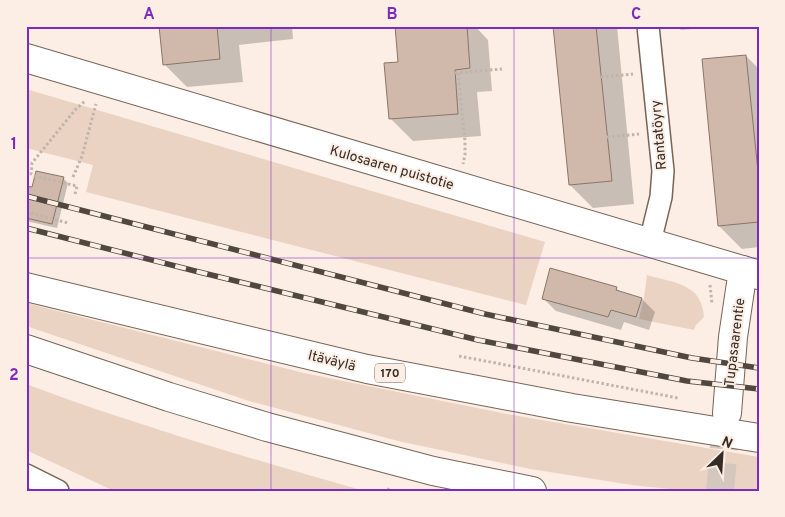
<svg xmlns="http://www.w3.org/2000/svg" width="785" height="517" font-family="Overpass,sans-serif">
	<rect width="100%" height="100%" fill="#fceee4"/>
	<g fill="#ebd3c4">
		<polygon points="26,89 545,242 526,305 86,192 93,165 26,148"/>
		<path d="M647,275C674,283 702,283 704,317L696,325L694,330L639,319L644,298Z"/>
		<polygon points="26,303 304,373 507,414 759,457 759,491 687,491 632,485 530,469 398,441 249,401 26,326"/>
		<path d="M26,384C57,395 88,407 120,417C201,444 283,468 365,491H114L26,450Z"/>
	</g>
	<g fill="#0003">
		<polygon points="161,26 292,26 293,39 239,45 243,82 187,87 164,64"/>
		<polygon points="396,26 475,26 488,40 492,91 477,92 481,136 413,141 390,118 399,63"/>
		<polygon points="554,26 617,26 634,204 593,208 570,185"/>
		<polygon points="677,26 716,26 716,27 681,30"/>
		<polygon points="746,56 759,69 759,247 742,249 719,226 703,60"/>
		<polygon points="63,178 68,183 57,228 26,221 26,187 33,189"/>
		<polygon points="616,288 622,294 642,299 655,312 649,330 624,322 621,330 556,311 543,298"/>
	</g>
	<g fill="#d0b9aa" stroke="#8a7567">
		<polygon points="159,26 217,26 220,59 163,65"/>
		<polygon points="395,26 467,26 470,68 455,70 458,114 389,119 384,63 398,62"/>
		<polygon points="553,26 596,26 612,181 569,185"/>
		<polygon points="746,55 759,181 759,222 718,226 702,59"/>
		<polygon points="36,171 64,177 52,224 26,218 26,186 32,187"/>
		<polygon points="550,268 617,287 616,290 642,298 636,317 611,310 608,317 542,299"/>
	</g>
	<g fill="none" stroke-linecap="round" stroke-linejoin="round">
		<polyline stroke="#d4c7be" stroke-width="28" stroke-dasharray="28 14" stroke-linecap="butt" points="720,491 727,413"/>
		<g stroke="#796457" stroke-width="24">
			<g id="street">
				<polyline points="648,26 663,171 661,197 650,242"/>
				<polyline points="26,475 58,491"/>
			</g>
		</g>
		<g stroke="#796457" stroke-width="30">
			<g id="secondary">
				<polyline points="26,58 759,275"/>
				<polyline points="727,413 733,337 743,270"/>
			</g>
		</g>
		<g stroke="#796457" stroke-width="30">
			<g id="highway">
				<polyline points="26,287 367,369 572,408 759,438"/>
				<polyline points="26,349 169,397 267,427 433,471 532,491"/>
			</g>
		</g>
		<g stroke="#c0b4ab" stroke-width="3" stroke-dasharray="2.5 2.5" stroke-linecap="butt">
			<polyline points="455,73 502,69"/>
			<polyline points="458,73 465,141 465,155 463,164"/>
			<polyline points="601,77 633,74"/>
			<polyline points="607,137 639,134"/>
			<polyline points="73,177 82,156 96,104"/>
			<polyline points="75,194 77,186 35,176 31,174 32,163 75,110 85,101"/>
			<polyline points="26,212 68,223"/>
			<polyline points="710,285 712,304"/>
			<polyline points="459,356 678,398"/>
			<polyline points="387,489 394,491"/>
		</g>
		<use href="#street" stroke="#fff" stroke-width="21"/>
		<use href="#secondary" stroke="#fff" stroke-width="28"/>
		<use href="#highway" stroke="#fff" stroke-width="28"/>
		<g stroke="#504740" stroke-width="5.5">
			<g id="rail">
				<polyline points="26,196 485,314 692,358 759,368"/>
				<polyline points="26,228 199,272 478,340 687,381 759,389"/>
			</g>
		</g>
		<use href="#rail" stroke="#fceee4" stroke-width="4" stroke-dasharray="11" stroke-linecap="butt"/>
	</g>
	<path fill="none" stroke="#7b2cbf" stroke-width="1" stroke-opacity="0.55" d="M271,26V491M514,26V491M26,258H759"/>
	<g text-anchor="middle" stroke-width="4" stroke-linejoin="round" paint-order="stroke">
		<rect fill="#fceee4" stroke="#71665f" stroke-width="1" x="375" y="363.5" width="30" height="19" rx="4"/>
		<g font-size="12" font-weight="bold" fill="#352c26">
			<text x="390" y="377">170</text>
		</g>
		<g font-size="14" fill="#352c26" stroke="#fceee4">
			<text transform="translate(658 135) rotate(-95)" y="5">Rantatöyry</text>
			<text transform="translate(392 167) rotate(16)" y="5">Kulosaaren puistotie</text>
			<text transform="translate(734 342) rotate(-83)" y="5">Tupasaarentie</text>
			<text transform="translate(332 360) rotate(14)" y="5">Itäväylä</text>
		</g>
	</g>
	<rect width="785" height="517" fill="none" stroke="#fceee4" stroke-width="55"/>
	<g transform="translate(722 454) rotate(25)" stroke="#fceee4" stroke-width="4" paint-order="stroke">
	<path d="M0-4L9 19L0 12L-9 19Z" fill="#352c26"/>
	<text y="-8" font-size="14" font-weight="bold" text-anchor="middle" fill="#352c26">N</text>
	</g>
	<rect x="28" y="28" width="730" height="462" fill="none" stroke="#7b2cbf" stroke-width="2"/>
	<g font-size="16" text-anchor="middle" font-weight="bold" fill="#7b2cbf">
		<text x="149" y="19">A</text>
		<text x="392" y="19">B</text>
		<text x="636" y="19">C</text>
		<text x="14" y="149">1</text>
		<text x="14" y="380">2</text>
	</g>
</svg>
